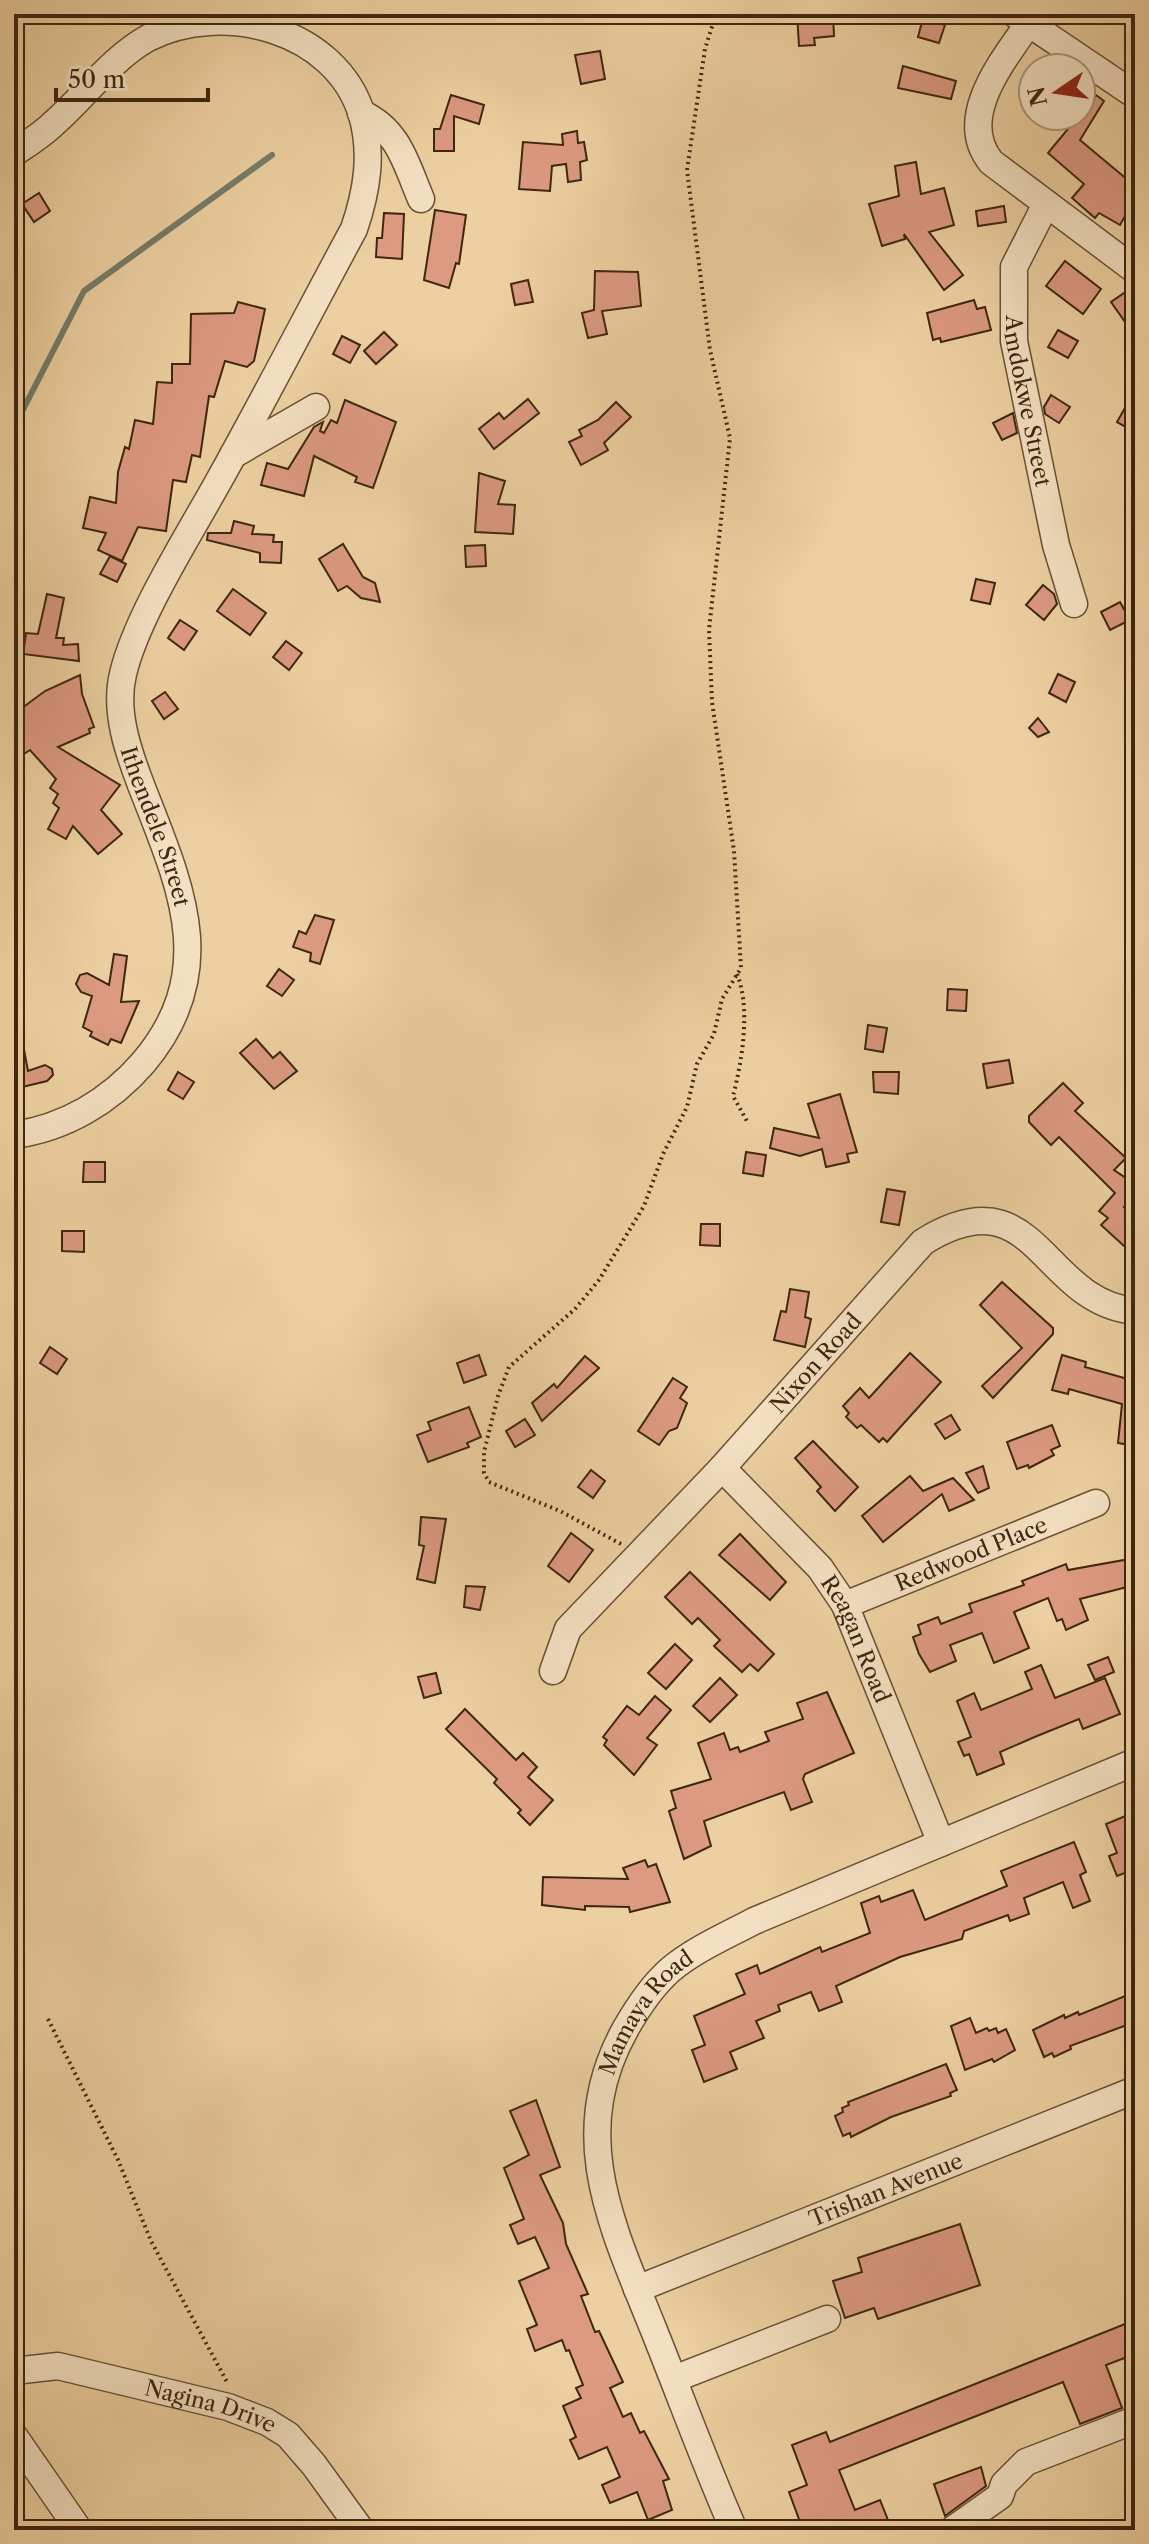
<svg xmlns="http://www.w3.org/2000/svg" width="1149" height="2544" font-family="'Libre Caslon Text',serif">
	<rect width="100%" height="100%" fill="#edd0a1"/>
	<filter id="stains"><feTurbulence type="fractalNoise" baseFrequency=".0025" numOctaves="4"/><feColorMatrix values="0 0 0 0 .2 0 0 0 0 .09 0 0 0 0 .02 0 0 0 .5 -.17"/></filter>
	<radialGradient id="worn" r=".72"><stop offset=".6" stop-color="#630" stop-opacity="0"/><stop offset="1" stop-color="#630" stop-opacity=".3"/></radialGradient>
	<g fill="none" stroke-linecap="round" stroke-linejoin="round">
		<polyline stroke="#757d6b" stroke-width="6" points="14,427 84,291 272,155"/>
	</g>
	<g fill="#dc9a81" stroke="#3e2710" stroke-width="2">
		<polygon points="797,14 833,14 834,36 814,38 815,45 799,46"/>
		<polygon points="923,18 945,25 939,43 918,37"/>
		<polygon points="600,51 605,79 581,84 575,55"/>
		<polygon points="903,66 956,81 951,99 898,88"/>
		<polygon points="451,95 484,105 479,124 454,116 454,151 434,151 434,129 440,129"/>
		<polygon points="1096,95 1104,101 1080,140 1135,186 1135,198 1120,225 1099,213 1095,218 1072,198 1084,184 1048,153"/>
		<polygon points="577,131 578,143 584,142 587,160 580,162 581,180 568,182 566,164 552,166 550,191 519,189 523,142 563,145 562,134"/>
		<polygon points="916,162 921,194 944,188 954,225 929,232 963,275 944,290 904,234 905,239 882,246 869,204 899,196 895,166"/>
		<polygon points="39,193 50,211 34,222 22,204"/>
		<polygon points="1004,206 1006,222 978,226 976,211"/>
		<polygon points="435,210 466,215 459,264 456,263 449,288 424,280"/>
		<polygon points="384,213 404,214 402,259 376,257 377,238 382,238"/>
		<polygon points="1065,261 1101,289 1083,314 1046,286"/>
		<polygon points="595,271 638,272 641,306 602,311 607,334 588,338 582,313 594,310"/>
		<polygon points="528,280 533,302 515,305 511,284"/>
		<polygon points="1127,291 1135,303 1135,336 1111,302"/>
		<polygon points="974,300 977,309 985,307 991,330 941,342 940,338 933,340 927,313"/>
		<polygon points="238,302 265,309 254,361 247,367 225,361 214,397 209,396 200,457 192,455 186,482 173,480 166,531 138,527 122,561 98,550 106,533 83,528 90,497 116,503 118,472 125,447 129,449 135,420 153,424 157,382 172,383 172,364 190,364 191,314 234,313"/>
		<polygon points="1058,330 1078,341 1068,358 1048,347"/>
		<polygon points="384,332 397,345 376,364 364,351"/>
		<polygon points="342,336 360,345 350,363 333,354"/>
		<polygon points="1135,390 1135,432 1117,422"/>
		<polygon points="1051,395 1070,407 1059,423 1045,414 1044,407"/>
		<polygon points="528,399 539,413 494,449 479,429 499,413 504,419"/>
		<polygon points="345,400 396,422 373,488 355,482 357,477 314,456 304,496 261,485 267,463 288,469 314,427 323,422 320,431 324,433 331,420 337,423"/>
		<polygon points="616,402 631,417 604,443 608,450 581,465 569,442 582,436 579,430 598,420"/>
		<polygon points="1013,413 1017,433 1002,440 993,423"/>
		<polygon points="479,473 505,481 498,504 515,505 513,534 475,532"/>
		<polygon points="234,521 254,526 252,534 274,535 273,542 282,542 281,563 260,562 260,553 207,540 208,533 231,533"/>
		<polygon points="343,544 363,577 375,583 380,602 361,598 347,586 338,591 319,559"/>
		<polygon points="485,545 486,566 466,567 465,546"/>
		<polygon points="110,556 126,564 117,582 100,574"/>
		<polygon points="976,579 995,583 990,604 971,600"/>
		<polygon points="1043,585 1054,594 1057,604 1044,620 1026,605"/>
		<polygon points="233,589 266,613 250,635 217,611"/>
		<polygon points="47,594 64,598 56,638 64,638 63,645 78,644 79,661 23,654 26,633 38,634"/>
		<polygon points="1120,602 1130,620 1110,630 1101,612"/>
		<polygon points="180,620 197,631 184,650 168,638"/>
		<polygon points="286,641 302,653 289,670 273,657"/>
		<polygon points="1058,674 1075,682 1066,702 1049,693"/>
		<polygon points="80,675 82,694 94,727 89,729 90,733 58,747 120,785 101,810 122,834 98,854 73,826 66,839 48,829 59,808 53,803 58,794 50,788 56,779 30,750 24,754 14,741 21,733 14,724 14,714 45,691"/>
		<polygon points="165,692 178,709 164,719 152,701"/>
		<polygon points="1038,718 1049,732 1038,737 1029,728"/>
		<polygon points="315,915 334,920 320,964 310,961 311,953 293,947 299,931 306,934"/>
		<polygon points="114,954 127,956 121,1002 139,1001 121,1043 111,1039 108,1045 90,1036 92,1032 83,1027 92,996 81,992 76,984 80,975 87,973 109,985"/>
		<polygon points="279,969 294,980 282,996 267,986"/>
		<polygon points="948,989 967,990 966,1011 947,1010"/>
		<polygon points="868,1025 887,1028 883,1052 865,1049"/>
		<polygon points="22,1039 28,1071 45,1065 52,1069 53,1075 47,1081 14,1089 14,1040"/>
		<polygon points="256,1039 273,1058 280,1052 297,1071 274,1089 240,1053"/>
		<polygon points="1009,1060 1013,1083 987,1088 983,1064"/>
		<polygon points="178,1072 194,1082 183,1099 168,1090"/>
		<polygon points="873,1072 899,1072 898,1094 874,1092"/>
		<polygon points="1063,1083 1083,1103 1075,1111 1126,1158 1114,1170 1135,1184 1135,1196 1124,1207 1135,1217 1135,1256 1101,1225 1108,1218 1099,1211 1115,1193 1059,1137 1051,1145 1029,1122 1029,1116"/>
		<polygon points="840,1094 857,1152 847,1154 849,1162 826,1167 822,1149 800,1156 770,1148 774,1128 819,1138 808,1104"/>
		<polygon points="746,1152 766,1155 763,1176 743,1173"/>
		<polygon points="84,1162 105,1162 105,1182 83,1182"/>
		<polygon points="887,1189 905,1192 899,1225 881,1222"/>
		<polygon points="701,1224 720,1224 720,1246 700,1245"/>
		<polygon points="62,1231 84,1231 84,1252 62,1251"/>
		<polygon points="1002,1282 1053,1328 1053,1334 993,1398 982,1386 1022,1348 980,1305"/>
		<polygon points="790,1289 809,1292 805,1317 811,1319 805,1347 774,1340 781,1311 786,1312"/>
		<polygon points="50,1347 67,1359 57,1374 40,1363"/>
		<polygon points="910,1353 941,1382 887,1442 883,1438 879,1442 861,1425 857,1428 846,1417 849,1413 843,1406 860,1388 869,1398"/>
		<polygon points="479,1355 486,1375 464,1383 457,1363"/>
		<polygon points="1062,1355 1086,1362 1085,1367 1135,1381 1135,1446 1118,1443 1122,1404 1069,1389 1068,1394 1052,1390"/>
		<polygon points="585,1356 599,1368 542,1421 532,1403 554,1384 557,1388"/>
		<polygon points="673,1378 687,1387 680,1398 687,1403 677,1428 669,1431 659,1445 638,1431"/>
		<polygon points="469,1407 481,1437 467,1443 469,1447 428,1462 417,1435 431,1430 428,1422"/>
		<polygon points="951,1415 960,1430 945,1439 935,1424"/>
		<polygon points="525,1419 535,1435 515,1447 506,1431"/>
		<polygon points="1052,1425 1060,1446 1051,1450 1054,1455 1029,1468 1028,1465 1017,1469 1007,1442"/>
		<polygon points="813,1441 858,1487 835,1511 817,1491 821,1487 795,1458"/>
		<polygon points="983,1466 989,1488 978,1493 966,1473"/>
		<polygon points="591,1470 605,1481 593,1498 578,1487"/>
		<polygon points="910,1476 923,1491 953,1478 974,1500 949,1511 942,1494 883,1542 862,1516"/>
		<polygon points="421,1517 446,1519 435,1583 417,1579 424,1546 419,1545"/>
		<polygon points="571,1533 593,1550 569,1582 548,1566"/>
		<polygon points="740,1534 786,1582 770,1600 719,1555"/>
		<polygon points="1135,1558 1135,1585 1080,1599 1088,1620 1066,1630 1062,1619 1057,1621 1048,1598 1014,1612 1029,1648 994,1663 982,1633 950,1645 956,1661 930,1672 919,1654 913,1637 921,1634 918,1625 938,1617 941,1624 972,1612 969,1604 1024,1585 1022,1581 1066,1564 1068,1570"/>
		<polygon points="690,1572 774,1654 758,1671 750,1664 742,1672 714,1646 720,1640 698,1618 692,1624 665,1597"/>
		<polygon points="466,1586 485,1587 480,1610 464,1607"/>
		<polygon points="675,1644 692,1660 666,1689 648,1673"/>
		<polygon points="1108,1657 1114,1672 1095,1680 1088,1665"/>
		<polygon points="1041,1665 1055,1698 1105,1678 1120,1714 1083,1729 1079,1719 1037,1736 1000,1752 1004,1764 977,1775 969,1754 964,1756 958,1742 971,1737 957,1701 974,1693 981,1710 1032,1689 1025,1672"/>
		<polygon points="436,1673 441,1693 424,1698 418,1677"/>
		<polygon points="720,1678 737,1695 710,1722 693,1706"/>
		<polygon points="827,1692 854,1753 805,1774 803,1779 812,1802 791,1810 784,1792 704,1821 711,1846 684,1859 669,1811 676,1808 671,1791 711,1779 698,1743 724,1733 730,1750 738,1747 740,1752 769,1741 765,1732 803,1719 797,1703"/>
		<polygon points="655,1696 671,1710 647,1738 657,1745 634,1775 604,1745 607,1740 603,1737 627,1706 639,1715"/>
		<polygon points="465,1709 516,1760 523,1753 537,1767 528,1777 553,1800 530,1825 518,1813 521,1810 494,1783 497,1779 446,1729"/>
		<polygon points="1135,1812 1135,1869 1117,1876 1109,1856 1117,1853 1106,1824"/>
		<polygon points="1074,1842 1086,1872 1080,1875 1090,1901 1073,1908 1063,1882 1024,1898 1029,1914 1010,1921 1008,1915 964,1931 962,1939 900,1957 836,1986 842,2002 819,2011 811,1992 778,2005 780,2011 756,2021 764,2038 730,2052 737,2069 704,2082 692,2050 705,2045 694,2016 745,1994 736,1974 757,1965 760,1974 820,1947 822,1952 870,1933 861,1903 879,1896 881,1902 913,1890 925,1920 1007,1886 1001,1871"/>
		<polygon points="645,1860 648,1867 656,1864 670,1902 630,1912 629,1907 585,1906 585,1910 542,1905 543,1877 628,1879 623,1868"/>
		<polygon points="1135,1992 1135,2022 1070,2046 1071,2049 1054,2057 1052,2053 1044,2057 1033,2030 1064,2015 1065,2018 1078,2012 1079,2015"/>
		<polygon points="970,2018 976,2033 987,2028 989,2031 996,2028 998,2033 1006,2029 1015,2050 994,2062 992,2059 965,2070 951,2026"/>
		<polygon points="946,2064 957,2090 950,2093 951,2096 891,2117 851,2137 850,2133 843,2136 835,2116 843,2112 842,2108 849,2105 848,2102"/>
		<polygon points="536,2100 560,2167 540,2175 563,2223 566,2244 588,2294 581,2296 595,2332 599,2331 623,2382 610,2388 623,2417 631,2413 640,2433 644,2431 669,2479 663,2481 672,2510 648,2520 637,2492 610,2503 602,2485 620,2477 607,2447 579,2459 570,2440 576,2437 563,2406 581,2398 576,2388 583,2385 569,2350 566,2351 562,2340 535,2351 527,2329 537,2325 519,2281 549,2268 535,2237 518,2244 510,2225 524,2219 504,2168 529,2155 510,2111"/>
		<polygon points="960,2224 980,2285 878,2319 874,2308 845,2318 833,2281 862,2272 858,2258"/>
		<polygon points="1135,2320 1135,2354 1106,2365 1122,2408 1080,2424 1063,2382 839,2470 855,2510 880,2500 892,2530 803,2530 789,2492 807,2485 792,2445 826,2432 830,2442"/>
		<polygon points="981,2467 986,2486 945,2516 934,2484"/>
	</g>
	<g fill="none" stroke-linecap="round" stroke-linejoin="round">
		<g stroke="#6a5134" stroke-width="29">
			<g id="minor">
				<polyline points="1015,14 1135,95"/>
				<path d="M1035,14C1009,54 953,115 991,162L1135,270"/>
				<path d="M361,113C399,130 406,164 421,199"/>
				<path id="s1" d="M14,153C27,144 42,135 53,124C85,96 111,59 148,38C222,0 336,29 362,115C373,154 367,191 354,229C308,314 264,400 217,484C188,536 136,618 123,674C114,711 128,751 141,785C179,883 222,970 143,1063C110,1101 65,1128 14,1135"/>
				<path id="s2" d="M1046,204L1014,267V341L1056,545L1074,604"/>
				<polyline points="233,455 316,407"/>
				<path id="s3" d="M722,1468L820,1568L845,1605L941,1843"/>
				<path id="s4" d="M845,1605L1096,1503"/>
				<path id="s5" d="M553,1671L568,1629L722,1468L923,1242C1037,1171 1040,1302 1135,1311"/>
				<path id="s6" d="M637,2289L1135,2090"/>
				<path id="s7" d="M14,2371L58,2366L228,2407L267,2422L288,2435L314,2465L361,2530"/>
				<polyline points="674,2379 827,2319"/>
				<polyline points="14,2436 79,2530"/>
				<path id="s8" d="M734,2530C705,2464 680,2395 653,2328C612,2226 566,2134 626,2028C638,2007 652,1986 670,1970C695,1949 726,1936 754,1921L1135,1762"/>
				<polyline points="952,2530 1000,2496 1004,2484 1026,2462 1135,2420"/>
			</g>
		</g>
		<g stroke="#3e2710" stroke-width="4" stroke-dasharray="2 4" stroke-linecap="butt">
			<path d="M737,974C751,1009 742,1061 733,1096L748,1123"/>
			<polyline points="621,1544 560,1511 489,1482 484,1473 484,1452 498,1396 509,1367 575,1309 599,1280 644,1206 663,1154 687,1107 697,1064 714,1034 722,999 741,968 734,851 712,702 709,630 730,438 710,350 687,170 705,49 716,14"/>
			<polyline points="48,2019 118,2160 151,2241 227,2382"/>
		</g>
		<use href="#minor" stroke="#f3e0c2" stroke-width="26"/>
	</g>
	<g text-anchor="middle" stroke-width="6" stroke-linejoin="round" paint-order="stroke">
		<g font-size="22" fill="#3e2710" stroke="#f3e0c2">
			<text dy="8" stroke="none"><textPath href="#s2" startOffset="206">Amdokwe Street</textPath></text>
			<text dy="8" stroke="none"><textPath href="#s1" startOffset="1210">Ithendele Street</textPath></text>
			<text dy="8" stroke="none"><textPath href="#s5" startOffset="408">Nixon Road</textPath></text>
			<text dy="8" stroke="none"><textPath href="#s4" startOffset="136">Redwood Place</textPath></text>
			<text dy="8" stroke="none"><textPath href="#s3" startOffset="220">Reagan Road</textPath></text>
			<text dy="8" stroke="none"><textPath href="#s8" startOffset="556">Mamaya Road</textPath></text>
			<text dy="8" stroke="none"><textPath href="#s6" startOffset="268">Trishan Avenue</textPath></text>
			<text dy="8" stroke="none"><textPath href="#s7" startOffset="202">Nagina Drive</textPath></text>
		</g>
	</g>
	<rect width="1149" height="2544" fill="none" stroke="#edd0a1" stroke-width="48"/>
	<rect x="16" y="16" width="1117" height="2512" fill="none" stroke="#3e2710" stroke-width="4"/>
	<rect x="24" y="24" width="1101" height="2496" fill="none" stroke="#3e2710" stroke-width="2"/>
	<g transform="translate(1057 92) rotate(257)"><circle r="38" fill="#f3e0c2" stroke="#ab967b" stroke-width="2"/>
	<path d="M0-6L14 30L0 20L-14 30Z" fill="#8f2418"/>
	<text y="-12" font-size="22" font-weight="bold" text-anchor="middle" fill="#3e2710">N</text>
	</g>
	<path d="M56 88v12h152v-12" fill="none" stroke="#3e2710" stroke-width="4"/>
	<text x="68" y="88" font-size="24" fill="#3e2710" stroke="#f3e0c2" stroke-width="6" paint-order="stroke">50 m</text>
	<rect width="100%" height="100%" filter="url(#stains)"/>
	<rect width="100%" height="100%" fill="url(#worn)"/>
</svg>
